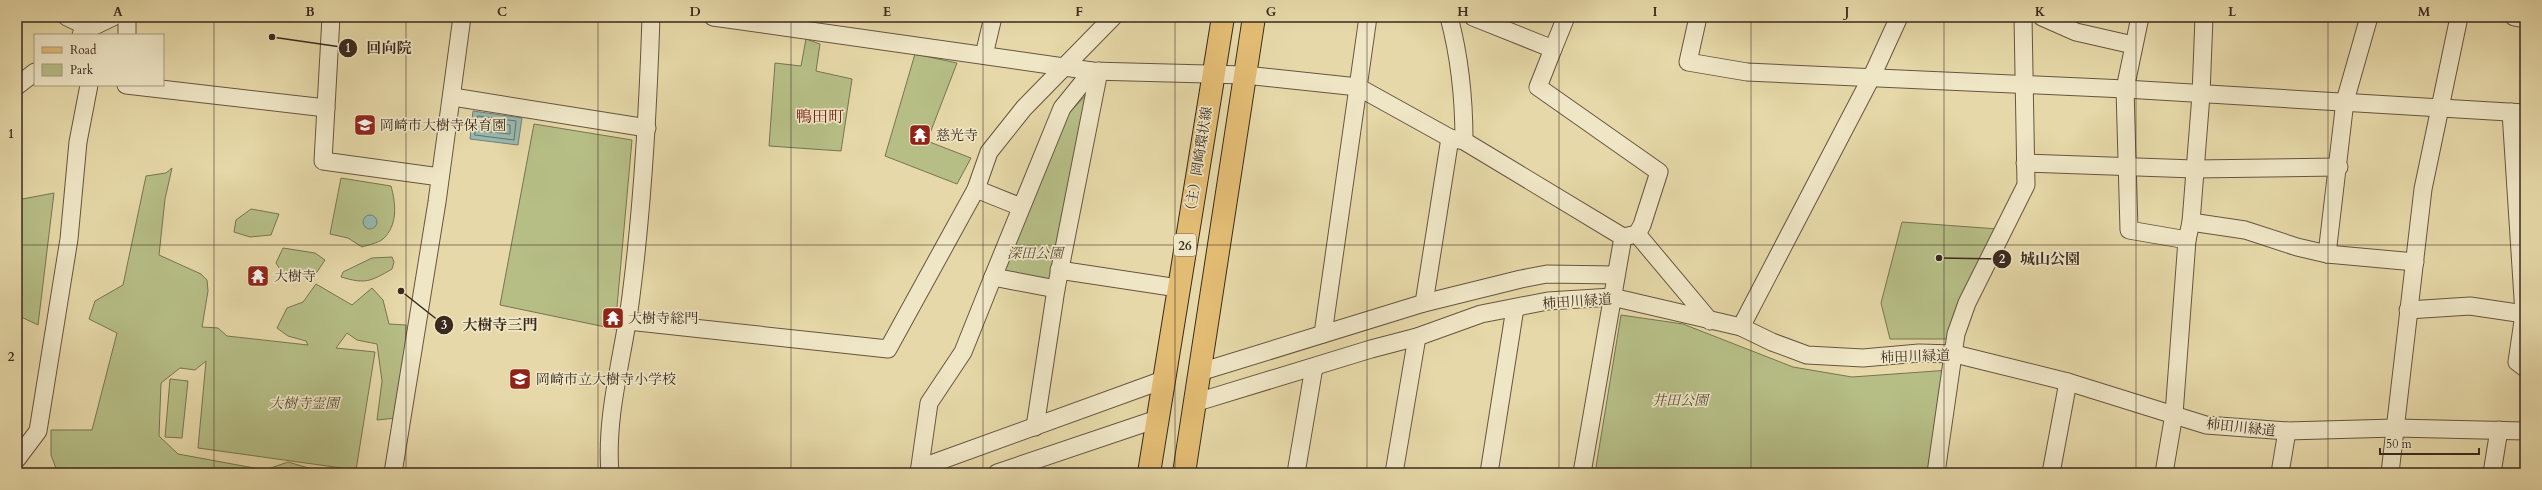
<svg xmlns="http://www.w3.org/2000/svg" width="2542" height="490" font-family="Cardo,'Noto Serif JP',serif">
	<rect width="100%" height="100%" fill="#e6d8a8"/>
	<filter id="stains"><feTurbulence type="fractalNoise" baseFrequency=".005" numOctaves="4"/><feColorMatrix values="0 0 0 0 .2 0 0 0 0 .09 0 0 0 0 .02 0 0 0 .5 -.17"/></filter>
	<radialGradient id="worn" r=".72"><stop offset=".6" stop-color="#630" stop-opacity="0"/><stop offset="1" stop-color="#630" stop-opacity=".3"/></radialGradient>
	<g fill="#b6be86" stroke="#787452">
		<polygon points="806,39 820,44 816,71 852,79 841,151 769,146 775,63 801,66"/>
		<polygon points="915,54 957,63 927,141 971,158 957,184 885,156"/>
		<polygon points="1093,88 1053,281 1003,272 1065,117"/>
		<polygon points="534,124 632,140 615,329 500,305"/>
		<polygon points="172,168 165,199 159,255 201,274 207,280 208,291 202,327 218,328 227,336 308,345 306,341 288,336 277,328 287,308 303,302 316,284 352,305 372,288 383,300 389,324 406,325 405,363 396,418 377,420 382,381 377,344 357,340 347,333 336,348 375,352 356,470 198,448 206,361 195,370 180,368 161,383 159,436 178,454 265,470 288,462 326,473 61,473 57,471 51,455 51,430 92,430 117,333 89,319 95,301 123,285 146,176 166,173"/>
		<path d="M341,178L391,186C396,204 398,225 383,239C378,243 368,245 362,247L348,238L330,234Z"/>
		<polygon points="54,193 38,325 17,315 17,200"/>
		<polygon points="251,209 279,214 271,235 250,237 234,232 236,220"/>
		<polygon points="1902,222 1998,229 1947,339 1890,339 1881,303"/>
		<polygon points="283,248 315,253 325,260 315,275 283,274 276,263"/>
		<path d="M392,257L394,262L392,269C370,282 365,284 341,277L343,272L372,258Z"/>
		<polygon points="1621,315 1683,324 1793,367 1852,377 1950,370 1930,473 1595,473"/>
		<polygon points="170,379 188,381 182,438 165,437"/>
	</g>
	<g fill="#97b9af" stroke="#727f75">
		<polygon points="473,111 522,118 518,145 470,139"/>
		<circle cx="370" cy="222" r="7"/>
	</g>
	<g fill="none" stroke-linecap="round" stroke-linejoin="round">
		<g stroke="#697166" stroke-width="1">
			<polygon points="478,116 516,121 514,140 475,135"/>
			<polygon points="482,122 510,125 510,134 481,131"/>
		</g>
		<g stroke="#665540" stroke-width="19">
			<g id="minor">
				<polyline points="67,17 90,28"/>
				<polyline points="331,17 323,161 440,177"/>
				<polyline points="713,17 1092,71 1245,75 1358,87 1450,138 1464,141 1623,237 1582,473"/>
				<path d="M1449,17C1460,58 1464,98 1464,141"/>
				<polyline points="1473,17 1553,49 1566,17"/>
				<polyline points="1698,17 1688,62 1747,72 2125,89 2525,113"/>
				<polyline points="2042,17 2076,32 2133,45"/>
				<polyline points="2140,17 2125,89 2129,230 2187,240"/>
				<polyline points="2514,17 2525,19"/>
				<polyline points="81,35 90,28 113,17"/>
				<polyline points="127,35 127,17"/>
				<polyline points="1553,49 1538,87 1659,172 1642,225 1637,234 1623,237"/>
				<polyline points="984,55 993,17"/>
				<polyline points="1092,71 1062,108 993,277 1056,289 1099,71"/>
				<polyline points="126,85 326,108"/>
				<polyline points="17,86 35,72"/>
				<polyline points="453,97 647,128"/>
				<polyline points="2511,112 2524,314 2517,362 2525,368"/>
				<polyline points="2025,163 2194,169 2339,167"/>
				<polyline points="976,189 1021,207"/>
				<polyline points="2191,222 2245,230 2297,247 2327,254 2415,262"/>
				<polyline points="1637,234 1710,321"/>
				<polyline points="2327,254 2345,101 2369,17"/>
				<polyline points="1059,270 1178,288"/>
				<polyline points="1424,303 1450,138"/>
				<polyline points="2408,310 2470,306 2524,314"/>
				<polyline points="628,321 888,349 976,189 989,152 1024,108 1113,17"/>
				<polyline points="1741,327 1872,76 1899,17"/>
				<polyline points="1323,334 1368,17"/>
				<polyline points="1200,372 1424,303 1521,279 1547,274 1616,275"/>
				<polyline points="1194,403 1371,349 1417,337 1481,314 1548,301 1612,297 1741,327 1772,342 1807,355 1863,358 1919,353 1955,354 2068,382 2206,425 2287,431 2395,428 2525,431"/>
				<polyline points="1035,427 1056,289"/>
				<polyline points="17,459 38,431 69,239 78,142 89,85"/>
				<polyline points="920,468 1163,380"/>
				<polyline points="393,473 437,202 462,17"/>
				<path d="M610,473C605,414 624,354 631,296C643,203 648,111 651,17"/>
				<polyline points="919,473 929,403 963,352 993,277"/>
				<polyline points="997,473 1157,419"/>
				<polyline points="1296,473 1314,367"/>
				<polyline points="1394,473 1417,337"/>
				<polyline points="1489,473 1515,308"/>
				<polyline points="1936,473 1956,334 1967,303 2026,185 2023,17"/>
				<polyline points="2051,473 2068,382"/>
				<polyline points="2164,473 2174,414 2187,240 2191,222 2201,95 2204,17"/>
				<polyline points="2280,473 2287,431"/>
				<polyline points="2390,473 2423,189 2459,17"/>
				<polyline points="2492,473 2499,430"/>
			</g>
		</g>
		<g stroke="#3b291e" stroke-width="24">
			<g id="major">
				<polyline points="1149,473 1223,17"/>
				<polyline points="1184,473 1254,17"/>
			</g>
		</g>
		<use href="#minor" stroke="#efe6c6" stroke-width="17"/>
		<use href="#major" stroke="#e3bc74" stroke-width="22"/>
	</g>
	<path fill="none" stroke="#3b291e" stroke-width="1" stroke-opacity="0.55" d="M214,17V473M406,17V473M598,17V473M791,17V473M983,17V473M1175,17V473M1367,17V473M1559,17V473M1751,17V473M1944,17V473M2136,17V473M2328,17V473M17,245H2525"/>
	<defs>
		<g id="school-square" transform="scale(1.15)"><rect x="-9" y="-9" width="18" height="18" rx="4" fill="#8f2418" stroke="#efe6c6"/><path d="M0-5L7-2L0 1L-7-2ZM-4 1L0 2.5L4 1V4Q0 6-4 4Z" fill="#fff"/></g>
		<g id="temple-square" transform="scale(1.15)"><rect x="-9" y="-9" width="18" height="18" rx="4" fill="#8f2418" stroke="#efe6c6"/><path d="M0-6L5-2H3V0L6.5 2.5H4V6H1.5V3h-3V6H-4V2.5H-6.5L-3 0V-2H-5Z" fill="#fff"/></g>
	</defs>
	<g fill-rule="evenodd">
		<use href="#school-square" x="365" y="125"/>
		<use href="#temple-square" x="920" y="135"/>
		<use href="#temple-square" x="258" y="276"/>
		<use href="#temple-square" x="613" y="318"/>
		<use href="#school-square" x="520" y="379"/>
	</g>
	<g text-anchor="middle" stroke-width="3.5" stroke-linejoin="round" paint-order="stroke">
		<rect fill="#efe6c6" stroke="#716250" stroke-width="1" x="1174" y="234" width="22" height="22" rx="3"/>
		<g font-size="13" font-weight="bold" fill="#3b291e">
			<text x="1185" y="250">26</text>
		</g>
		<g font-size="14" fill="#3b291e" stroke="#efe6c6" text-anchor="start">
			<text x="380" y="130">岡崎市大樹寺保育園</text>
			<text x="936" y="140">慈光寺</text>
			<text x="274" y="281">大樹寺</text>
			<text x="628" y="323">大樹寺総門</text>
			<text x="536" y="384">岡崎市立大樹寺小学校</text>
		</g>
		<g font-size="14" fill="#3b291e" stroke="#efe6c6">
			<text transform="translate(1198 162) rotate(-81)" y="5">（主）岡崎環状線</text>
			<text transform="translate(1577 301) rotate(-4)" y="5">柿田川緑道</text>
			<text transform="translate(1915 356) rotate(-2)" y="5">柿田川緑道</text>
			<text transform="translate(2241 427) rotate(6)" y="5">柿田川緑道</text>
		</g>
		<g font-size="14" font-style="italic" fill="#5a4e38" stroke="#efe6c6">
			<text x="1035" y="258">深田公園</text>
			<text x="1680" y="405">井田公園</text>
			<text x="304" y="408">大樹寺霊園</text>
		</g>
		<g font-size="16" fill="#7a1f14" stroke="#efe6c6">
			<text x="820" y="122">鴨田町</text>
		</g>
	</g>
	<path fill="none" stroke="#3b291e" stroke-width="1.5" d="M272 37L348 48M1939 258L2002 259M401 291L444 325"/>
	<g fill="#3b291e" stroke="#efe6c6" stroke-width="1.5">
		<circle cx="272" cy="37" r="4"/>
		<circle cx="1939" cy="258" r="4"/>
		<circle cx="401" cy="291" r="4"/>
		<circle cx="348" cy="48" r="10"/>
		<circle cx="2002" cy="259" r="10"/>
		<circle cx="444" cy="325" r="10"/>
	</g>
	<g font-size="12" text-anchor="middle" font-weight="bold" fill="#fff">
		<text x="348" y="52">1</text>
		<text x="2002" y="263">2</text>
		<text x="444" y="329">3</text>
	</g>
	<g font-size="15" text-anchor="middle" font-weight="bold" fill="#3b291e" stroke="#efe6c6" stroke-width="3.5" stroke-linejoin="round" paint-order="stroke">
		<text x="389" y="53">回向院</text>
		<text x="2050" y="264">城山公園</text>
		<text x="500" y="330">大樹寺三門</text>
	</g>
	<rect width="2542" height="490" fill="none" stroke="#e6d8a8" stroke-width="44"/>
	<rect x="34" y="34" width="130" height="52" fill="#efe6c6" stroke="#a79a83"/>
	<rect x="42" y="47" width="20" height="6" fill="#e3bc74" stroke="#a79a83"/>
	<text x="70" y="54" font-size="12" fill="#3b291e">Road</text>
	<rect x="42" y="64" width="20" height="12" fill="#b6be86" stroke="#a79a83"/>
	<text x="70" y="74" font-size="12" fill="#3b291e">Park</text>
	<path d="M2380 448v6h99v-6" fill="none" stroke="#3b291e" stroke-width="2"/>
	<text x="2386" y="448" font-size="12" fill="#3b291e" stroke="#efe6c6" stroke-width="3" paint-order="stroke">50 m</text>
	<rect x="22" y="22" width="2498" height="446" fill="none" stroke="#3b291e" stroke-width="1.5"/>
	<g font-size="13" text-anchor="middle" font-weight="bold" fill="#3b291e">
		<text x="118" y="16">A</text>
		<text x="310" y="16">B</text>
		<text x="502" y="16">C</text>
		<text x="695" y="16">D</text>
		<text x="887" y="16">E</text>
		<text x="1079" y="16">F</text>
		<text x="1271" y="16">G</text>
		<text x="1463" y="16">H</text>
		<text x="1655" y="16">I</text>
		<text x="1847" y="16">J</text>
		<text x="2040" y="16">K</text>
		<text x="2232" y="16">L</text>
		<text x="2424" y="16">M</text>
		<text x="11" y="138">1</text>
		<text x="11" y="361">2</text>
	</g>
	<rect width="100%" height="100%" filter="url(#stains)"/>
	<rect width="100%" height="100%" fill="url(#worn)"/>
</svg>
